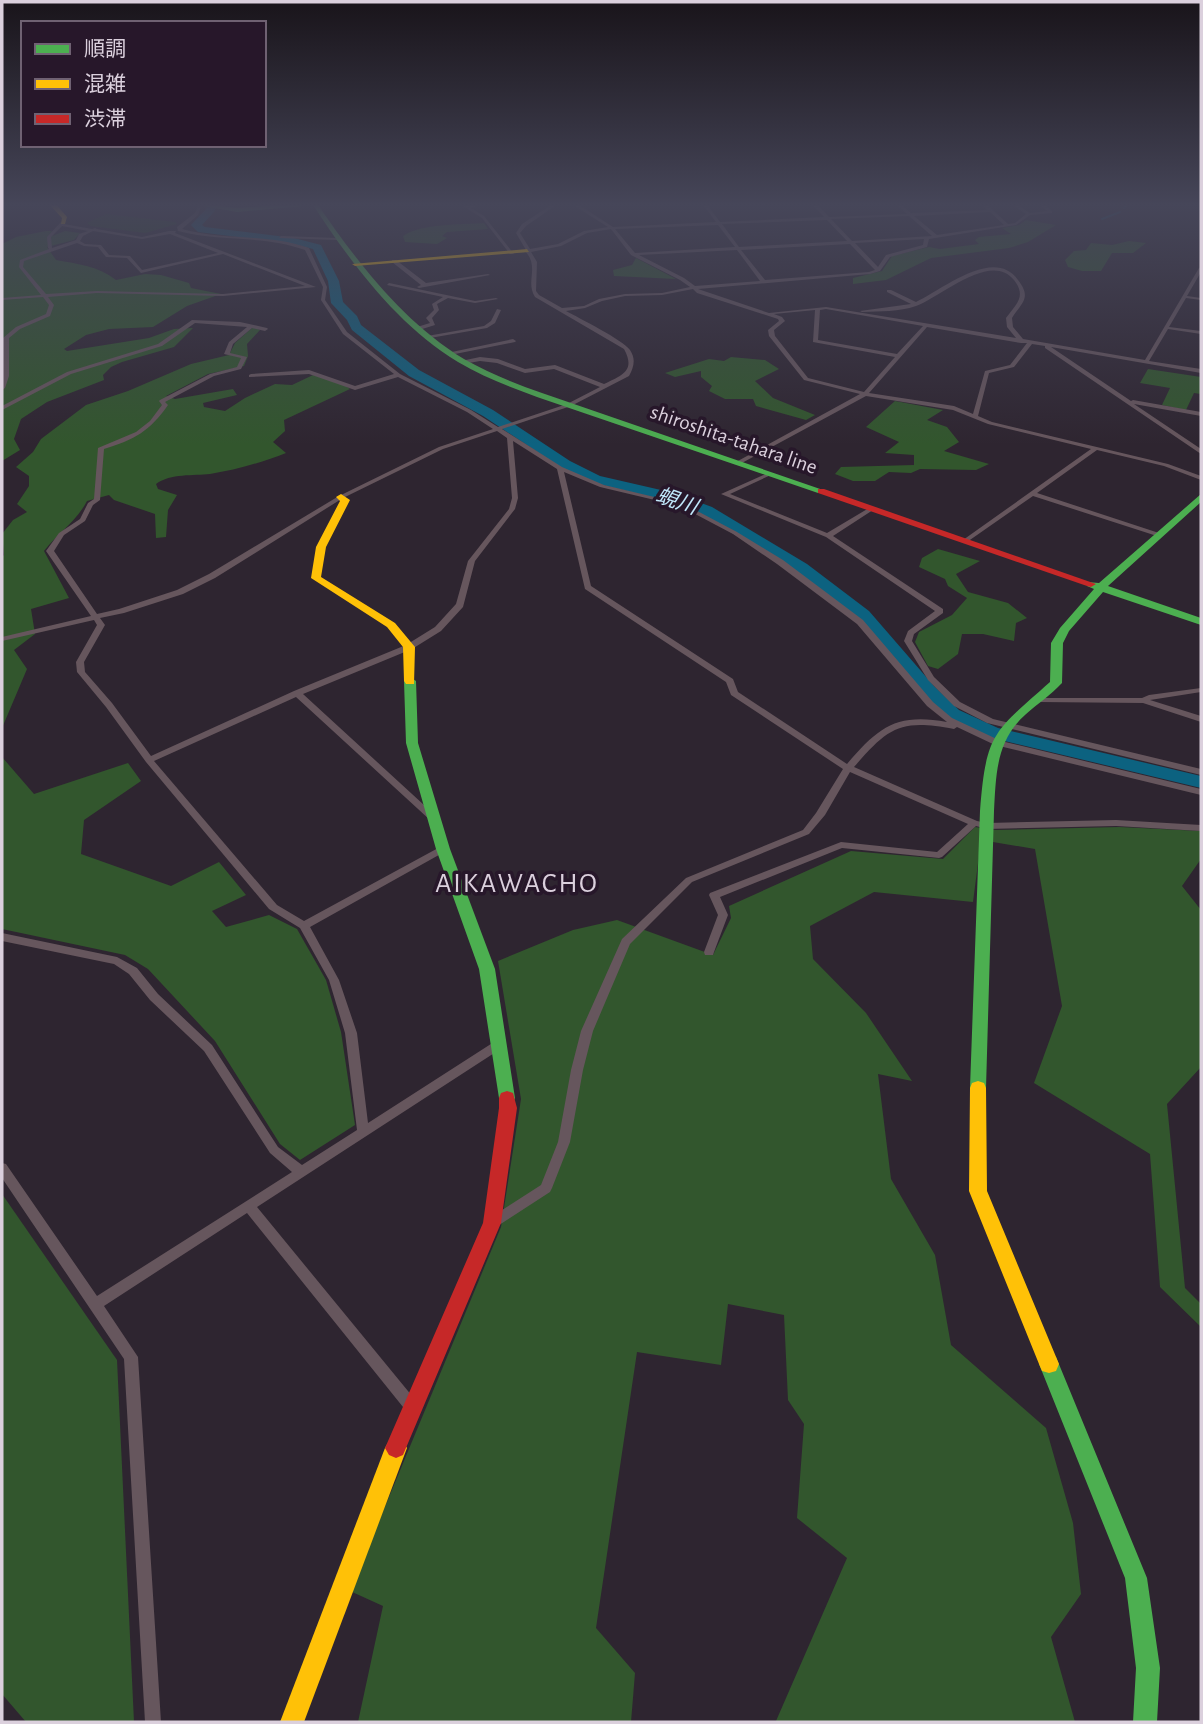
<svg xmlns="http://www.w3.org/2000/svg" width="1203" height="1724" font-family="'Alegreya Sans','Noto Sans JP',sans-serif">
	<rect width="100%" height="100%" fill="#2e2530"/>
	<polygon fill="#264322" points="106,214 175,222 177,224 145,233 91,226 87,223"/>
	<g fill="#32562d">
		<polygon points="1026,220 1056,225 1028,242 1009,248 931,258 886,280 853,284 853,278 882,271 892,256 929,247 940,249 979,244 975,240 979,237 1011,234 1002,228 1019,225"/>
		<path d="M484,223L488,229L447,232L442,236L447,238L437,244L405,242L403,236C422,223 460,225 484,223Z"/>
		<path d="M46,231H52L47,238L65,231L80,233L74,240L47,247L56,260C78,264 98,266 116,280L145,274L161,275L189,283L191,288L221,294L187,306L153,327L109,329L86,335L64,349L67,351L149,338L174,329L193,328L174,347L122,362L111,367L103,375L104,380L47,402L21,419L14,439L20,450L2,461V244L16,237Z"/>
		<polygon points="1129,241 1146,243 1133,253 1112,253 1101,271 1082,271 1068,267 1065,260 1074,251 1086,250 1091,243 1112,245"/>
		<polygon points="636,258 676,279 614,276 613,270 632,265"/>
		<path d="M253,327L260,330L247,344L248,356L244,366L208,374L166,396L175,399L233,389L237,395L203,403L204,407L225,411L245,398L275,384L292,385L313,375L339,381L350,389L284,420L285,431L273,442L286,453C263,462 236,470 210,474C193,476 171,473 156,484L158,489L177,495L168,510L166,537L156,538L155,514L114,500L109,495L87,501C76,522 58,533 44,551L69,598L31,609L35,634L14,650L27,669L2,728V557L4,555L2,534L13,520L27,512L17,504L29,486V476L16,467L33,452L41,439L86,405L128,391L191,364L229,355L235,343Z"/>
		<polygon points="731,357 765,360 779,369 755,381 773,398 815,415 806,420 756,406 753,399 725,399 709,391 712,386 701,377 701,371 675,377 665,373 709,359 724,361"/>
		<polygon points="1148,369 1201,377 1201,394 1194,393 1186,410 1162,405 1170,388 1140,383"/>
		<polygon points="895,401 943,410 927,420 947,427 959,442 944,451 989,464 976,470 920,469 911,473 889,472 875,481 853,481 835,474 841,467 914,465 914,455 885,453 899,442 866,427"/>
		<polygon points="938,549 980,561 956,574 968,592 1008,603 1027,618 1016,623 1014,641 983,634 962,634 958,654 938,669 928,666 915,642 919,632 952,615 967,598 948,586 945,579 919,567 922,558"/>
		<polygon points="2,757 34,794 128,763 141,781 84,820 81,854 171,886 219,862 246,895 212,911 226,927 269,915 297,929 326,980 341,1032 355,1125 300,1160 280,1144 215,1041 148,969 125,955 2,929"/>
		<polygon points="975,827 996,830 1119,827 1201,831 1201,859 1182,886 1201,910 1201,1067 1167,1104 1185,1288 1201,1304 1201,1327 1160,1287 1150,1154 1034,1083 1062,1006 1035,849 981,840 973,902 874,892 810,926 813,959 866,1013 912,1081 878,1074 891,1179 935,1255 951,1345 1046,1428 1073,1523 1081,1594 1051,1637 1075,1722 776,1721 847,1558 797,1518 804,1424 788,1400 784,1315 728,1304 721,1365 637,1352 596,1628 635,1673 631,1722 358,1722 383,1606 350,1591 501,1227 521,1099 498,961 573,930 617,920 713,955 731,918 729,906 851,851 943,859"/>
		<polygon points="2,1194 117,1360 134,1722 26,1722 2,1694"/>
	</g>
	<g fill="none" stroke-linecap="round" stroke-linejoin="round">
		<g stroke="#0c6280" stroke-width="2">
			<polyline points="1124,208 1130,203"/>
			<polyline points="1102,219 1120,212"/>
		</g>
		<polygon fill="#0c6280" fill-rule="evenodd" points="208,203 218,203 214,212 202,225 205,227 294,238 321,245 339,281 343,302 357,316 361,325 419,370 493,410 570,461 600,476 674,493 712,507 807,564 869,611 934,686 959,710 998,728 1201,776 1201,788 984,736 945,718 920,694 857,619 795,572 700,513 664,500 590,482 560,467 483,416 409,376 352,330 347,320 331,303 328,281 313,249 294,244 198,232 191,225 206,209"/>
		<g fill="#66565d" fill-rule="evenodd">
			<polygon points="464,203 468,206 487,203 471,208 484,216 514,254 510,254 482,218 458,203"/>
			<path d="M554,203H559L526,226L520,233L530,249L558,244L584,231L608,227L570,203H576L613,227L716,222L702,203H706L720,222L824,217L811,203H816L829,217L907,214L895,203H900L911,213L987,210L980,203H985L1008,224L1015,223L1026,214L1010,203H1015L1030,213L1047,211L1038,203H1043L1052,211V213L1030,215L1016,225L929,239L927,247L890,257L880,271L870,274L698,289L769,313L826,307L1016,338L1007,327L1006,318C1016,304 1027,297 1014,280C991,251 942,296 916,306C899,312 880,311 862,312L860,311L911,304L887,292V290H891L916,302C942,290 994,246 1018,280C1032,298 1022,302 1012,318L1013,327L1023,339L1145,360L1199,268L1201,267V272L1187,296L1201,298V300L1186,298L1169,327L1201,331V334L1168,329L1149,361L1201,369V373L1051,347L1131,401L1133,400L1201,412V416L1134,404L1201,449V454L1045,348V346L1032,344L1014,367L989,373L978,416L992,422L1168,464L1201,476V480L1164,466L1097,450L1037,493L1162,534L1163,535L1160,537L1033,496L967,542H963V540L1091,449L988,424L953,410L866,396L740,464H736V462L860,394L804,380L769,336L768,330L779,321L778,319L697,293L693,289L662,295L625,296L602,301L585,308L566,311C579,318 623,340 630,350C636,359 634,367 629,376L571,406L502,429L562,467L604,485L684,504L737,532L783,560L863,620L933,702L952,718L1001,741L1201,789V795L995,745L957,727L954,729C900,719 889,727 854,767L977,821L987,823L1116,820L1201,825V831L1116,826L987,829L976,826L942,857L939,858L842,848L720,897L728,915L714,952L713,955H705L704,952L718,915L709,895L710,893L841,842L937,852L968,824L850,772L825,815L809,834L692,882L630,944L593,1031L583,1070L570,1142L552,1188L550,1192L496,1227L492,1228L488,1227L486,1223L488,1219L541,1185L558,1142L571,1070L581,1031L622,939L686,878L803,830L816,813L843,769L731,695L726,682L585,589L557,469L513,441L518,498L515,509L475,561L463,607L441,631L412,649L303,694L436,816L438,818L436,820H430L296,697L154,761L277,905L304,921L440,847H446L448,849L446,851L310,927L339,980L357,1033L368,1123L494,1042L498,1041L502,1042L504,1045L502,1048L257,1207L417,1402L419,1407L417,1412L412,1414L407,1412L247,1213L104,1306L138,1357L161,1722H145L124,1359L2,1178V1163L6,1164L97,1296L292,1172L270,1153L204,1051L150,1000L129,974L114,964L2,941V933L117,957L137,968L158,994L212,1045L278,1147L302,1165L357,1130L345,1033L329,980L300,928L269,909L146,762L106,707L77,672L76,662L97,625L94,620L2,641V637L91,616L46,551L59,533L80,519L88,503L94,499L98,448L136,432L150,421L162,405L159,401L160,400L210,374L237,367L241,358L224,354L229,342L247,327L195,323L162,346L71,374L4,409L2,410V406L67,372L158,344L192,320L240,322L267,328L268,329L265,331L252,328L233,344L230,353L247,357L241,369L214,376L165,402L168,405C150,431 134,440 104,449L100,500L93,505L85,521L64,535L54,551L97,614L119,609L177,590L209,574L339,496L439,447L493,429L467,412L398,377L355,390L309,374L249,377V375L251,374L309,370L355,386L394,374L343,334L321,300L323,287L305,250C264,235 220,242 178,231L177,227L195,213L198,206L201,207L198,215L182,229C224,241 267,233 309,248L327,287L325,300L347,332L400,374L471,410L498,427L567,404L600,387L554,369L525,373L497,363L480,361L463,364L461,363V361L480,357L498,359L525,369L555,365L604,384C622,375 636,371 624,349L535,297C525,281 540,267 525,251L526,250L516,233L522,224ZM990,212L1004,225L937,235L914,216ZM909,216L932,236L852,241L831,219ZM827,220L847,241L739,247L722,224ZM718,225L735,247L635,253L615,229ZM611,229L631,255L680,280L690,287L662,293L625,294L599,299L584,306L562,308L539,295L536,291L537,262L531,252L561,246L587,233ZM924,239L923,245L886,255L878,267L855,243ZM850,244L875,270L869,272L765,280L741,250ZM737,250L760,281L695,286L684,278L639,255ZM826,309L923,326L897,354L818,340L820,310ZM815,310L813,342L895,357L864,392L808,378L775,336L774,330L785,321L782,317L774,314ZM927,327L1021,343H1027L1010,365L985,371L973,414L954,406L869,393ZM497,431L507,438L512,498L509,509L468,561L456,604L435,627L406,645L294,691L151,756L112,703L85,672L84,662L105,625L100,618L124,613L183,594L215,578L343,498L443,449ZM564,472L600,487L680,506L733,534L777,564L857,624L927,706L947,722C896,713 879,727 847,764L738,692L733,679L591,586Z"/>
			<path d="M61,222H65L64,224L92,229L95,228L97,229L142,237L169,231H176L175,233L316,287L223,296L97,293L48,297L54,305L50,316L20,329L9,338V376L5,388L2,390L3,338L16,327L46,314L49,305L43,297L2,300V298L41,295L19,267L20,260L49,249L48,248L47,237ZM62,226L88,231L79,234L76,240L52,248L51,237ZM93,231L142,239L170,234L218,253L142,270L130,256L109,255L101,245L85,244L80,241L83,236ZM77,243L84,246L98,247L106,257L127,258L141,273L223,254L305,286L223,294L97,291L46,294L23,267L24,261Z"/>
			<polygon points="281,236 337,238 339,239 337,240 279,238"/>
			<polygon points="392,260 396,260 426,283 488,274 490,275 419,288 417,287 421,285 392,262"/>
			<polygon points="389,283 475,301 496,298 498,299 475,303 448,298 437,304 439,310 432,318 435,325 419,330 416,328 417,327 430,323 426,318 434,310 432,304 443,297 387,285"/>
			<polygon points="497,309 501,310 495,323 487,328 430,338 427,336 484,326 491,321"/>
			<polygon points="513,339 516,341 515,342 450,355 447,353"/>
			<polygon points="768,473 773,474 730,494 827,533 869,508 873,508 873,510 833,536 943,609 943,613 914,634 912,641 934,677 960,702 993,719 1201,769 1201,775 987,723 954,706 928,680 904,641 908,631 935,611 826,537 721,494"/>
			<polygon points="1201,688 1201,692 1150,700 1201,716 1201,722 1143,703 1039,702 1035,700 1039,698 1142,698 1149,695"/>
		</g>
		<g fill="#4caf50" fill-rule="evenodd">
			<path d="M187,203L237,208L321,203L318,205C358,263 403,322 464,359C489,373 516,384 542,393L826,491L818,493L537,397C510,387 483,377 458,362C396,324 352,264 313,205L237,212Z"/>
			<path d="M1201,494V502L1108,586L1201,618V625L1103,592L1069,631L1063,643L1062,683C1051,695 1037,704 1025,715C996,741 996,775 994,811L986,1088L984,1093L978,1095L972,1093L970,1088L980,811C986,732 994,732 1050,682L1051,643L1060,628L1094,589L1087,586V582L1099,583Z"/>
			<polygon points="410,677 416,681 418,743 450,849 495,969 515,1098 513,1103 507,1105 501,1103 499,1098 479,969 436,849 406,743 404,681"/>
			<polygon points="1049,1355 1056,1357 1147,1578 1160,1668 1157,1722 1133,1722 1136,1668 1125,1578 1039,1364 1042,1357"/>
		</g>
		<g fill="#ffc107" fill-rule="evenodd">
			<polygon points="48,203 55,203 67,217 65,224 61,224 62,218"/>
			<polygon points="527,249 529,252 355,266 352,264"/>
			<polygon points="341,494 350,500 326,547 321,577 395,623 415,647 414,684 406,684 404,681 403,647 387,627 311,578 316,547 340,501 336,497"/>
			<polygon points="978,1081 984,1083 986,1088 987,1191 1059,1364 1056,1371 1049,1373 1042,1371 1039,1364 969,1191 970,1088 972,1083"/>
			<polygon points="396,1438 403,1441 407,1448 304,1722 280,1722 385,1448 389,1441"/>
		</g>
		<g fill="#c62828" fill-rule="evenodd">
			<polygon points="818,489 824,489 1096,584 1091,587 1087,586 818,493"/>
			<polygon points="507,1091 513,1093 517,1108 501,1223 403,1455 396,1458 389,1455 385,1448 483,1223 499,1108 499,1098 501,1093"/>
		</g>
	</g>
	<linearGradient id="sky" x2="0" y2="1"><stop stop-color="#19141a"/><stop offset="0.46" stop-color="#464659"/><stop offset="1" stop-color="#464659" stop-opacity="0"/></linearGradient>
	<rect width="1203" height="445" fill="url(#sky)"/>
	<g text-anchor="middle" stroke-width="7" stroke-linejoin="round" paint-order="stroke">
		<g font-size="21" fill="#dbd0dd" stroke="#27172a">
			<text transform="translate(734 439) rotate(19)" y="7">shiroshita-tahara line</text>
		</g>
		<g font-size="21" font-style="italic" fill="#c0e8fb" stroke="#27172a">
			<text transform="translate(677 501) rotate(19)" y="7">蜆川</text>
		</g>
		<g font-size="28" letter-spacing="2" fill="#dbd0dd" stroke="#27172a">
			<text x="517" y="892">AIKAWACHO</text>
		</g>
	</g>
	<rect width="1203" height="1724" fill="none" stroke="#dbd0dd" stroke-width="7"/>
	<rect x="21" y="21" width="245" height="126" fill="#27172a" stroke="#6f6172" stroke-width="2"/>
	<rect x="35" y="44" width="35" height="10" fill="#4caf50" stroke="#6f6172" stroke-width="2"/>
	<text x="84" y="56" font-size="21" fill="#dbd0dd">順調</text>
	<rect x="35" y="79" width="35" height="10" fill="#ffc107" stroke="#6f6172" stroke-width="2"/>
	<text x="84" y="91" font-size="21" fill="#dbd0dd">混雑</text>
	<rect x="35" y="114" width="35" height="10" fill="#c62828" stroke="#6f6172" stroke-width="2"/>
	<text x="84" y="126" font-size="21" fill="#dbd0dd">渋滞</text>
</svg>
